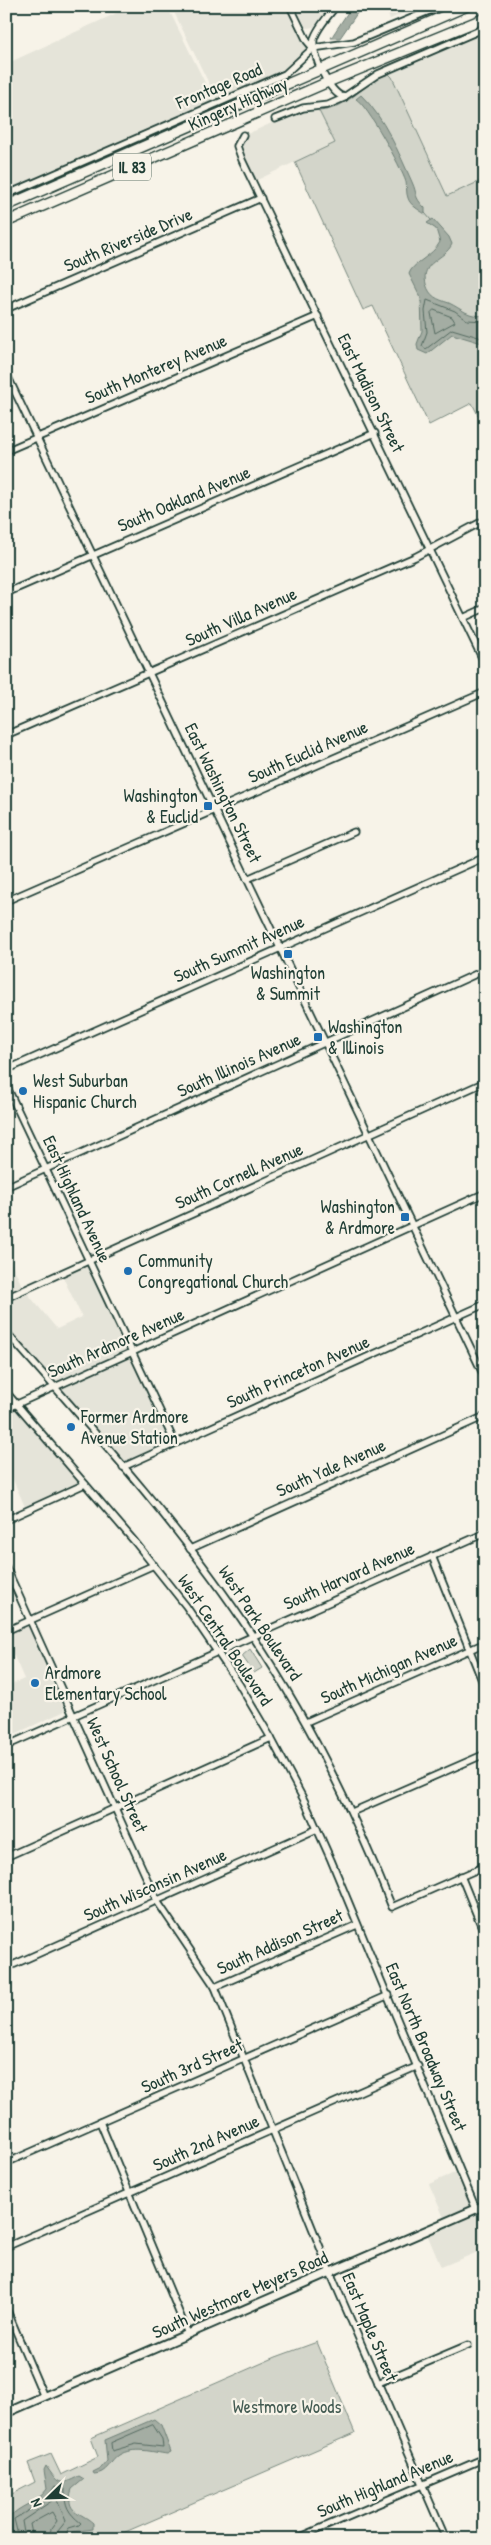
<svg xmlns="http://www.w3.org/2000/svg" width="491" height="2545" font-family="'Patrick Hand',sans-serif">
	<rect width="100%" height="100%" fill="#f7f3e8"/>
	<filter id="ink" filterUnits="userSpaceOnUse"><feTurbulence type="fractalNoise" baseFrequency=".02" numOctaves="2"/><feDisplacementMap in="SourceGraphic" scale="10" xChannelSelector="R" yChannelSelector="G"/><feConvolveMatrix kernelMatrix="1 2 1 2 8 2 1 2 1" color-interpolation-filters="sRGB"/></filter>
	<g filter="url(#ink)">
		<g fill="#e5e4d9">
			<polygon points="132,6 167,6 214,101 6,191 6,64"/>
			<polygon points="171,6 287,6 303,39 310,48 283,73 217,100"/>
			<polygon points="296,6 329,6 314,27 306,28"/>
			<polygon points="384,6 420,6 390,19"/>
			<polygon points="485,31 485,179 447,196 392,77 389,74"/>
			<polygon points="309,109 319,111 335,143 255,181 240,149 245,135 298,111"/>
			<polygon points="6,1251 23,1288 57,1329 82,1317 60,1271 91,1257 178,1445 126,1468 6,1330"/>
			<polygon points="17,1406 83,1484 26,1509 6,1464 6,1411"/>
			<polygon points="30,1622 65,1711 6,1738 6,1687 24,1679 6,1638 6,1633"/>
			<polygon points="459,2171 473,2207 445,2220 429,2184"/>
			<polygon points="478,2212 485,2227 485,2249 441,2267 427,2234"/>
		</g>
		<g fill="#d3d5ca" stroke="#79897f">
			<path d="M389,74L392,77L447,196L485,179V429L472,403L429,425L373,306L363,310L295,162L335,143L319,111C350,109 367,78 389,74Z"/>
			<polygon points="250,1649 262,1668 254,1673 242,1656"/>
			<polygon points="317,2342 355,2433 109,2539 6,2539 6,2497 35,2482 28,2463 51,2454 61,2475 98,2457 91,2438 276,2357"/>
		</g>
		<g fill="#a4ada3" stroke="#6f8077">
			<polygon points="352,6 362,6 340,38 331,38"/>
			<path d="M361,95C384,117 399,153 412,182C418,195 413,196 425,208V214C419,210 410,205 408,198C406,193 407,187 406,182C401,167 368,106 356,99Z"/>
			<path d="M433,219L449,237L452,244C445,260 420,261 426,284C430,297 437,299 449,303C462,309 469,318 485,315V344L452,334L427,354L418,350L417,344L422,331L421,298L409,274C412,263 433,256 440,242L436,229L427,223Z"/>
			<path d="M154,2419L161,2425L171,2452L167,2454C152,2452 134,2446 119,2455C110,2461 107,2474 94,2474L93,2472L101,2468L107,2461L105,2440Z"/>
			<path d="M46,2466C58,2483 59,2487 79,2476L84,2479L72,2489C64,2513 80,2511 93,2523V2529L72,2532L67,2539H14L9,2518C19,2505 38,2503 47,2489L44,2470Z"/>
		</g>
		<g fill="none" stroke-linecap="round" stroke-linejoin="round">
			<g stroke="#546a60" stroke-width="1">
				<polygon points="434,310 452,317 455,322 435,333 431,313"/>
				<polyline points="485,321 467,320 455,311 427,300 425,311 427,332 422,346 426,349 452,329 485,339"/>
				<polygon points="153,2425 162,2439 163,2447 136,2444 112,2451 111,2443"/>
				<path d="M19,2539L14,2519L46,2500L55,2486L65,2489C64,2505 68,2513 81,2523L79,2525L69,2528L63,2539"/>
				<polyline points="25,2539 22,2521 56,2498 66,2521 58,2531 57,2539"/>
				<polyline points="33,2539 30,2524 52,2512 57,2521 51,2529 49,2539"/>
			</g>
			<polyline stroke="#6f8077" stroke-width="1" points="425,213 431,220"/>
			<g stroke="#1f3d34" stroke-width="9">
				<g id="minor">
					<polyline points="290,6 307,41 313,48"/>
					<path d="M336,6C329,15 317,28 314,39C311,53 329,94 344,97L378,74L485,28"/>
					<polyline points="275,119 303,108 328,105 344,98"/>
					<polyline points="243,135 237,146 242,160 485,664"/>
					<polyline points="6,195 285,74 313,48 354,42 441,6"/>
					<polyline points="6,309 261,198"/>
					<polyline points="6,373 485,1378"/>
					<polyline points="6,451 318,316"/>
					<polyline points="6,593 375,433"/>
					<polyline points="463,618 485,608"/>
					<polyline points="6,735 415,557 485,520"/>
					<polyline points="247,879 354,832"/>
					<polyline points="6,901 485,692"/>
					<polyline points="6,1070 485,857"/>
					<polyline points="6,1085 175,1443"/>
					<polyline points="6,1187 485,970"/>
					<polyline points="6,1298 485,1082"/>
					<path d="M6,1332C92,1429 181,1527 252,1635C309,1720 354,1812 392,1907L485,1866"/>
					<polyline points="6,1392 135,1542 186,1606 239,1684 271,1738 305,1802 331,1860 476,2209"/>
					<polyline points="6,1409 485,1193"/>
					<polyline points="123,1467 485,1304"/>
					<polyline points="6,1520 85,1484"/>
					<polyline points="190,1549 485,1416"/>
					<polyline points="432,1556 485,1688"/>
					<polyline points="6,1567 157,1901 215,1987 330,2272 446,2539"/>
					<polyline points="6,1631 154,1565"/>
					<polyline points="306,1722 485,1643"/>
					<polyline points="6,1746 485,1533"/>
					<polyline points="352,1812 485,1754"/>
					<polyline points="6,1857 271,1738"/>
					<polyline points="461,1876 485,1935"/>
					<polyline points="6,1968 317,1829"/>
					<polyline points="215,1987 357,1925"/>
					<polyline points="100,2122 188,2334"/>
					<polyline points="6,2163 389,1995"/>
					<polyline points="6,2247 418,2066"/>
					<polyline points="6,2308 44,2397"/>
					<polyline points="378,2383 468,2345"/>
					<polyline points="296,2539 485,2458"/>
				</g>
			</g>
			<g stroke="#1f3d34" stroke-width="11">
				<polyline id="tertiary" points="6,2413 485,2205"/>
			</g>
			<g stroke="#1f3d34" stroke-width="12">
				<g id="trunk">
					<polyline points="6,206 467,6"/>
					<polyline points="6,222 328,82 485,18"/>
				</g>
			</g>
			<use href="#minor" stroke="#f7f3e8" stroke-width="5.5"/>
			<use href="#tertiary" stroke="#f7f3e8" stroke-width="7"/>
			<use href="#trunk" stroke="#f7f3e8" stroke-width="9"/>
		</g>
	</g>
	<g fill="#1f6fb2" stroke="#f7f3e8" stroke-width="2">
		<rect x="203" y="801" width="10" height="10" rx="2.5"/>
		<rect x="283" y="949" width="10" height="10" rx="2.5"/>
		<rect x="313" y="1032" width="10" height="10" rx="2.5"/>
		<circle cx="23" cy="1091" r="5"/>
		<rect x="400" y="1212" width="10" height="10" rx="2.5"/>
		<circle cx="128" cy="1271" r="5"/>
		<circle cx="71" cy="1427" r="5"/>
		<circle cx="35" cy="1683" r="5"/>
	</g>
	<g text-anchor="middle" stroke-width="4.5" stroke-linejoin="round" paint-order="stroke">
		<rect fill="#f7f3e8" stroke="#60746a" stroke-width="1" x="113" y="153.5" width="38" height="27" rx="4"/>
		<g font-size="16" font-weight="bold" fill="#1f3d34">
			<text x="132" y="173">IL 83</text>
		</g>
		<g font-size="18" fill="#1f3d34" stroke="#f7f3e8">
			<text transform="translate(219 86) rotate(-23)" y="6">Frontage Road</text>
			<text transform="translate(238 104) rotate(-24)" y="6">Kingery Highway</text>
			<text transform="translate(128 240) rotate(-23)" y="6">South Riverside Drive</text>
			<text transform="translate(156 369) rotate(-23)" y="6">South Monterey Avenue</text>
			<text transform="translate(371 393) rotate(64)" y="6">East Madison Street</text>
			<text transform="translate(184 499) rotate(-23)" y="6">South Oakland Avenue</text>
			<text transform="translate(241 617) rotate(-24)" y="6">South Villa Avenue</text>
			<text transform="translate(308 752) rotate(-24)" y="6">South Euclid Avenue</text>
			<text transform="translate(223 793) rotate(64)" y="6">East Washington Street</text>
			<text transform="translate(239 949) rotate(-24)" y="6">South Summit Avenue</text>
			<text transform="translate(239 1065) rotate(-24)" y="6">South Illinois Avenue</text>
			<text transform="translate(239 1176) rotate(-24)" y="6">South Cornell Avenue</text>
			<text transform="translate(77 1199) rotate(65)" y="6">East Highland Avenue</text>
			<text transform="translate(116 1343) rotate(-24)" y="6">South Ardmore Avenue</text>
			<text transform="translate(298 1372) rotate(-24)" y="6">South Princeton Avenue</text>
			<text transform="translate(331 1468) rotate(-24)" y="6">South Yale Avenue</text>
			<text transform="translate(349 1576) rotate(-24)" y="6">South Harvard Avenue</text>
			<text transform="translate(260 1623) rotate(56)" y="6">West Park Boulevard</text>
			<text transform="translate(225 1640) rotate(56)" y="6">West Central Boulevard</text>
			<text transform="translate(389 1669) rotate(-24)" y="6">South Michigan Avenue</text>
			<text transform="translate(117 1775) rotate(66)" y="6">West School Street</text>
			<text transform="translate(155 1885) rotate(-24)" y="6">South Wisconsin Avenue</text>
			<text transform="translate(280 1942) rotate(-24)" y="6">South Addison Street</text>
			<text transform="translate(426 2047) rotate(67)" y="6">East North Broadway Street</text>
			<text transform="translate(192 2066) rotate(-24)" y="6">South 3rd Street</text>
			<text transform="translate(206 2143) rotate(-24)" y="6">South 2nd Avenue</text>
			<text transform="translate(240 2295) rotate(-24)" y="6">South Westmore Meyers Road</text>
			<text transform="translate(370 2327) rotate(67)" y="6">East Maple Street</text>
			<text transform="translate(385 2484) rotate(-23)" y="6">South Highland Avenue</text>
		</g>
		<g font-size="18" fill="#1f3d34" stroke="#f7f3e8" text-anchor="start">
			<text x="198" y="802" text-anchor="end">Washington<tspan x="198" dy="21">&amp; Euclid</tspan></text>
			<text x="288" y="979" text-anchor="middle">Washington<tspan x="288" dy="21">&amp; Summit</tspan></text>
			<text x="328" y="1033">Washington<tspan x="328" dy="21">&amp; Illinois</tspan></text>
			<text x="33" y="1087">West Suburban<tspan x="33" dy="21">Hispanic Church</tspan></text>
			<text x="395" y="1213" text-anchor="end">Washington<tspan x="395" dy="21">&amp; Ardmore</tspan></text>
			<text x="138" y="1267">Community<tspan x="138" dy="21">Congregational Church</tspan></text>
			<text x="81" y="1423">Former Ardmore<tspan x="81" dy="21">Avenue Station</tspan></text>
			<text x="45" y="1679">Ardmore<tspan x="45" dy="21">Elementary School</tspan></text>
		</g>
		<g font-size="18" fill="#435b52" stroke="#f7f3e8">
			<text x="287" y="2413">Westmore Woods</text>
		</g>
	</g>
	<rect width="491" height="2545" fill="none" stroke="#f7f3e8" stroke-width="25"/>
	<rect x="12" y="12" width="466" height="2520" fill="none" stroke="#1f3d34" stroke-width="2" filter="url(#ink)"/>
	<g transform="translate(48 2498) rotate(247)" stroke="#f7f3e8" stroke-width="4" paint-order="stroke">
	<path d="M0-4L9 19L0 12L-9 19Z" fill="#1f3d34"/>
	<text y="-8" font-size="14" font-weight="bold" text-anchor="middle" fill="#1f3d34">N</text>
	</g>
</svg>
